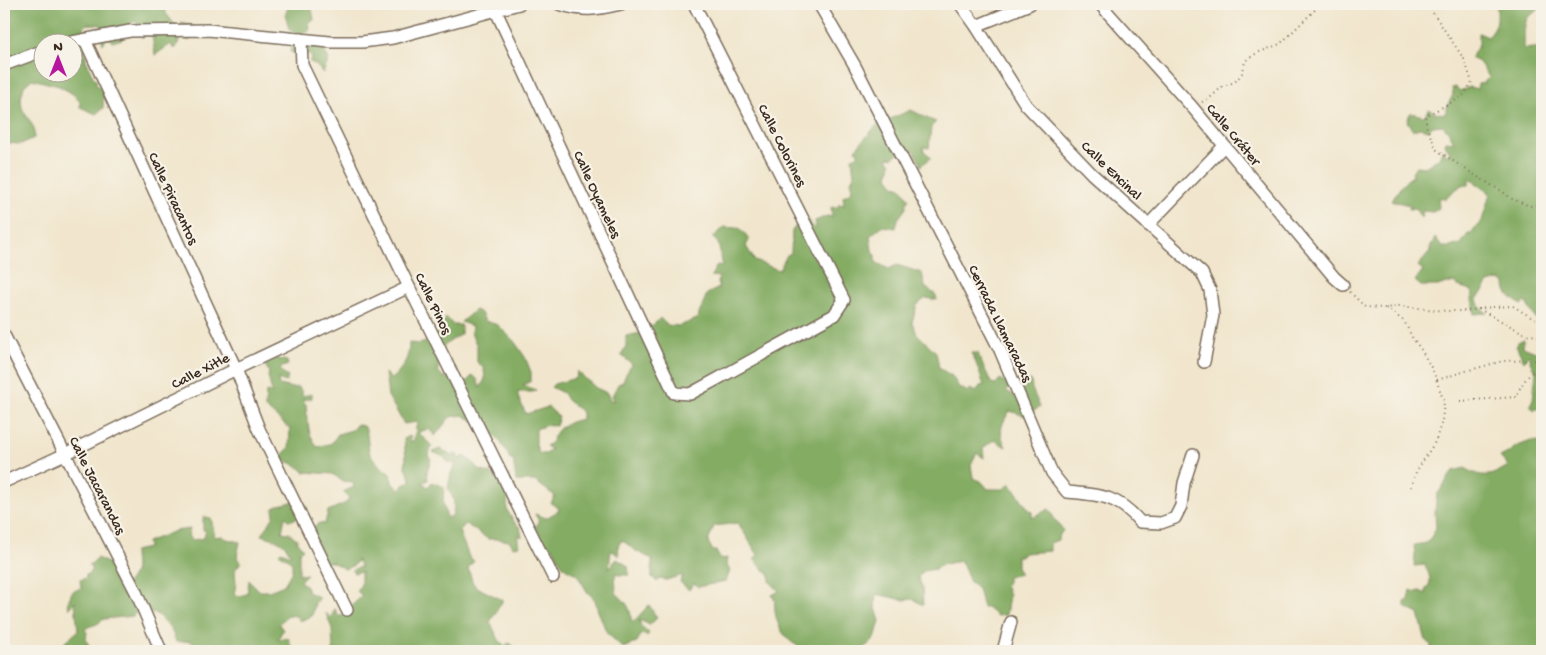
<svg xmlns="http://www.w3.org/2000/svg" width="1546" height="655" font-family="'Gochi Hand',sans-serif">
	<rect width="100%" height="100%" fill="#f7f3e8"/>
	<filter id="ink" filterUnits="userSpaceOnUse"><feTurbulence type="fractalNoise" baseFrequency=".02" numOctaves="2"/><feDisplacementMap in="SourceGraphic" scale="10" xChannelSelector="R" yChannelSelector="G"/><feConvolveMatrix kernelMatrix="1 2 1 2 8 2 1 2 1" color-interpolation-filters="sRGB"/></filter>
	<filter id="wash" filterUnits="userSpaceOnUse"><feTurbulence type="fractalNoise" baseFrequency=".0096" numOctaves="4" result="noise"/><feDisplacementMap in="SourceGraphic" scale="20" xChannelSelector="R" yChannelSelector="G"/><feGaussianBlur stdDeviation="1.12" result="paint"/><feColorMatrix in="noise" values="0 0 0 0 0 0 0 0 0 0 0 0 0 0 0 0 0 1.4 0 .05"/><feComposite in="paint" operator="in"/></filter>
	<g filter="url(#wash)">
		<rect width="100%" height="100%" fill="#f1e6cd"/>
		<g fill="#84ac63" stroke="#606b40" fill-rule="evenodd">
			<path d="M4,4H170L165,12L174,24L187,32L181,23L193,26L194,34L189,41L181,36L176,48H173L171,44L155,55L152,35H145L142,38L140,27L135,21L131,24L134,33L125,34L122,39L112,42L108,37L103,44L100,33L102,25L87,24L84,27L86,60L93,77L96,79V84L104,93L103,108L96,114L80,107V102L73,94L59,86L32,79L24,86L21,98L22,108L34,128V138L21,144L4,143ZM42,42H72V72H42Z"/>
			<polygon points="289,4 311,4 314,20 309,22 310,29 307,33 302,32 300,42 321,46 329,59 323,73 317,66 309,61 312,58 308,54 290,52 292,42 295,34 289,29 286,17 285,16"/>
			<path d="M1500,4H1542V9H1539C1536,13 1532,13 1529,16C1522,24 1525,39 1524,49L1542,47V326L1536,319L1526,303L1524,302L1522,305C1512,299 1505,295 1505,283L1499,280L1489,283L1477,299L1479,306L1487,313L1474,314L1471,290L1458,286L1456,283H1446L1438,286H1421L1415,281L1423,270L1418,266L1430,252V248L1435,238L1442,247H1449L1461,244L1468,234H1471L1474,229L1482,221L1490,193L1469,178V185H1462C1456,190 1451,192 1446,198H1438L1439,208L1433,212L1422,211L1423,216L1421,218L1415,208L1409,209L1410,205L1392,201C1398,191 1403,181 1413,176L1412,172L1416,166L1425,167L1439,158L1443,148L1446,156L1450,153L1445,144L1446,141L1454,142L1448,131L1443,125L1433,126L1429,130L1420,128L1412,130L1411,125L1407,122L1410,113L1425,116L1428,109L1435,113L1445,114L1448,104L1453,95L1452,88L1456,87L1460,91L1470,87L1477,89L1478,84L1485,83V81L1489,77L1479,62L1471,58L1479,44V33L1488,37C1499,26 1497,19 1497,5Z"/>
			<path d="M911,110C920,114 927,119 936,122L931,127L929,148L923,147L924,151L931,157C929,161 924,162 921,166L914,150L896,154L893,158L888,157V160L891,163L888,177L895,186L901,188L909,199L906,204V208L898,219L896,228L882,226L870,236L872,250L875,255V260L877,263L889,269L897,265L922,273L925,287L936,295L937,300L926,298L917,305L912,322L917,334L936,352L939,368L952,376L960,389H963L968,392L970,389L976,392L980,386L984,385C979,374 977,362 971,353H978C981,364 987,372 991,383L996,384L1000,379L1011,385L1006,391L1012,394L1014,397L1016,392L1026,388L1024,381L1031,380L1032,389L1040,407L1025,416L1010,411C1001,424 998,432 1006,447L994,440L983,448L984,458L977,453L971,465L973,478L981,481L988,489H1004L1010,483L1027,507L1032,512V517H1035L1037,515L1049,509L1055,520L1063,530L1058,538V540L1050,543V551L1024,553L1022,556H1017V569L1020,574L1007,577V584L1005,586L1009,595L1006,615L997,616L986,607L983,608L978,589L970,582L961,561L944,564L935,569L924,571L918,577L922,587L923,605L913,599L904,600L876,594L875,605L880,621L875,638L861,651H801L798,646C785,640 776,625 775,610C774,604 776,601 772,595L779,591L770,582V576L754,559L758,555L738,523L714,526L708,542L713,551H716L720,559L727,558L726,564L730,571L726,581L698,587L694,583L689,590L680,582L683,575L666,580L659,579L657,582L652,577V559L636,551L622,540L618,546L619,556L611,550L609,568L617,559L628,566L629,575H619L615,573L616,593C625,601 632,608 631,621H634L649,605L657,618L650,625L639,620L641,626L649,633L647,636L641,634L637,642L623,648L607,633L598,611L595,600L588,593L576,573C564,571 558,560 554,549L536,539L532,534L539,521L535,514L546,518L560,510L551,503L555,496L535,481H516L513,459H510C504,445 495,433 481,425C475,421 469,419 463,415L450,417L435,436L429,429L418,432L432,446L428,456L431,459L427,471L428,480L422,483L426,485L428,487L432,482L444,487L443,503L447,518L453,515L454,500L448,489L451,473L456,464L448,462L444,457L433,452L440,449L453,457L456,453L459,459L465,456L477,466V469L492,474L495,477L509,475L507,510L515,523L520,527L522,537L517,535L519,546L513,547L510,541L497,539H488L466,524L459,531L469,557L474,561L468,568L473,583L478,588L503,600L490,622L499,640L505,646L509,643L521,651H333L332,629L326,613L331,618L335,608L338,616H341L362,596L356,590L361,585V572L354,573L351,570L361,567L357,560L354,565L345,569L332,562H322L312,528L320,523L325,524L328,511L346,503L349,498L343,492L354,487L353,482L342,481L333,474L304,472C295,462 290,464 279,458L289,448L290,429L267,409H265L266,392L272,393L268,376L269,372L265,365L274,358L287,361L288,365L280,368L283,374L288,377L286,382L278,379L279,385L292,388L298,387L302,392V396L312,394V398L302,400L306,404L307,418L310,434L317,447L332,443L338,434L352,430L357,424L365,427L367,434L369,452L376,462L391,475L392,483L400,490L404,485L411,482L407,469L405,467L406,459L404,439L410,436L411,442L414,440L417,422L404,424L388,396L385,373L391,379C402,370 410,357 409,343L419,344L430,341L426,337L439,333L446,317L453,325H461V334C442,347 439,346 438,371L443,377C451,377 459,379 464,385L473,375L477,379L480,388L485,379L484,369L477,362V346L471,333L472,326L461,322L475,310L481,313L485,321L498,325L514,341L525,357L531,372V381L523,385L536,390L533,392H518V397L526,414L548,407L559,417L556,426L547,425L536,429V445L539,454H546L551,449L546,446C555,440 551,441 556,433C562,424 572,421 582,419V412L567,400L563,393L551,387L554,384L576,378L577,371L596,388L607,393L610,400L614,401L612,396L618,384L623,382L626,374L632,364L621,355L626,346V336L646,332L660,318L667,325L679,326L697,319L707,294L719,288L718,281L719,277L711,276L717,265L723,266L718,243L713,238L723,227C739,229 740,224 749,240L746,246L755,261L779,270L787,255L791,253L792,231L797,224L803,227L806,218L815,229L816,227L815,221L827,216L832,217L831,207L837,208L839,204L844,205L843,196L851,193L852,185L851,181L854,176L852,158L858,156V151H856L857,147L878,124L881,116L888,120Z"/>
			<polygon points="1524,339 1523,347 1538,353 1542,346 1542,405 1534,410 1530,405 1533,399 1536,372 1530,362 1530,355 1524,361 1516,346 1518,342"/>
			<path d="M1531,441L1542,442V651H1432L1431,649V645L1426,641L1419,614L1405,607V602L1409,600L1411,590L1416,592L1420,591L1426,594V589C1434,582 1428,573 1425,565L1414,566L1415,555L1414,545L1427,543L1436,529L1435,511L1437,495L1453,471L1465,468C1484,479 1490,477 1508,466L1500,457L1510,452L1515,447Z"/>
			<path d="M300,500L307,507L303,518H297L289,521L285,517L282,532L289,533L297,539V542L303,549L299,552V575L307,574L300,581L307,587V592L319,597L315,603L312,616L300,621L296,616L288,615L279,624L283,630L278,639L280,640L288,637L292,649L294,651H194L191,641L176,642L171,629L157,614L138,611L133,616L104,619L97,624L88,627L85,630L87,632L86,639L91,651H67L64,643L78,631L75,602L69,609L68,602L72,592L81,588L80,580L86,578V575L91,571V567L88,565L94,562L97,558L110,564L114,573L122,578L126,585C139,570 134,568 134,551L148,548L147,542L175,531L190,529L188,536L193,540L204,538L206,530H203V517L211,518L215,537L222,536L227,539L240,542L237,556L241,562L235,570L236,584L234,594L240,596L247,594L249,580L260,591H269L284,585L292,571V562L279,553L281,551L291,555C284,540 276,540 262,535L274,516L273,509L279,505Z"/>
		</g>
	</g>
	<g filter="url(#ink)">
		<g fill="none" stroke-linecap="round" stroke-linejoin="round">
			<g stroke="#7b6c5b" stroke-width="14">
				<g id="minor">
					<path d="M559,4C584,12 595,10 621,4"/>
					<path d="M819,4L855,66L1000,350L1052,473L1067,492C1099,495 1118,495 1140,522L1161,523L1175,518L1181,506L1184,483L1193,455"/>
					<polyline points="960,4 976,26 1026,105 1092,174 1202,273 1210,290 1213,315 1204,362"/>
					<polyline points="1100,4 1193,108 1334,277 1343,285"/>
					<polyline points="495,9 674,393 690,394 834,315 844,300 694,4"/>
					<polyline points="976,26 1030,4"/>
					<polyline points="301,39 302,65 409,287 553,577"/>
					<polyline points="85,40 236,369 259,429 347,610"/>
					<polyline points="72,42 130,31 208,30 330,42 362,42 393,38 519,4"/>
					<polyline points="4,65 42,51"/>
					<polyline points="1148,225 1224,146"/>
					<polyline points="4,335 136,592 161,651"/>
					<polyline points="4,482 65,454 236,369 409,287"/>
					<polyline points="1003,651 1011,622"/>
				</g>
			</g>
			<g stroke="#7b6c5b" stroke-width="2" stroke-dasharray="1 4" stroke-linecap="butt">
				<polyline points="1429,4 1431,10 1464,59 1472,82 1462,97 1425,116 1427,129 1437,150 1468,171 1503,192 1512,199 1530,206 1542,204"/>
				<polyline points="1202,102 1210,98 1223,86 1235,82 1243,72 1245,61 1257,53 1280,44 1321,4"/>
				<polyline points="1350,292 1365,307 1386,308 1399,306 1446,311 1465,311 1492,307 1513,306 1542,324"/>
				<polyline points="1386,308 1404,321 1412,337 1422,351 1434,373 1444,402 1442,421 1435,442 1416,472 1411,487"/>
				<polyline points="1479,309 1525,334 1542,337"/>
				<polyline points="1437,380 1466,371 1503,361 1542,360"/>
				<path d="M1460,401L1516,397C1520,386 1529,371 1542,368"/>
			</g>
			<use href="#minor" stroke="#fff" stroke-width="11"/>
		</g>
	</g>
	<g text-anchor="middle" stroke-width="4.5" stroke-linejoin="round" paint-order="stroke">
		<g font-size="15" fill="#3b2a1e" stroke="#f7f3e8">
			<text transform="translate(1234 134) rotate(50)" y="5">Calle Cráter</text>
			<text transform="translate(783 145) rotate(63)" y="5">Calle Colorines</text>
			<text transform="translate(1112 170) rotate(44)" y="5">Calle Encinal</text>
			<text transform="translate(598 194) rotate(65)" y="5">Calle Oyameles</text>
			<text transform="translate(174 198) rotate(65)" y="5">Calle Piracantos</text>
			<text transform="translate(434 303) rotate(64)" y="5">Calle Pinos</text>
			<text transform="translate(1001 323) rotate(64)" y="5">Cerrada Llamaradas</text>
			<text transform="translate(200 370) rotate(-27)" y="5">Calle Xitle</text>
			<text transform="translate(98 485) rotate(63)" y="5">Calle Jacarandas</text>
		</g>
	</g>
	<rect width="1546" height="655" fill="none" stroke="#f7f3e8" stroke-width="20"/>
	<g transform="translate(58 58)"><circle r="24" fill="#f7f3e8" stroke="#aca397"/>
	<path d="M0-4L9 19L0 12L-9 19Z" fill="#b5179e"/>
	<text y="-8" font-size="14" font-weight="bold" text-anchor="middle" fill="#3b2a1e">N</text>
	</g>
</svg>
